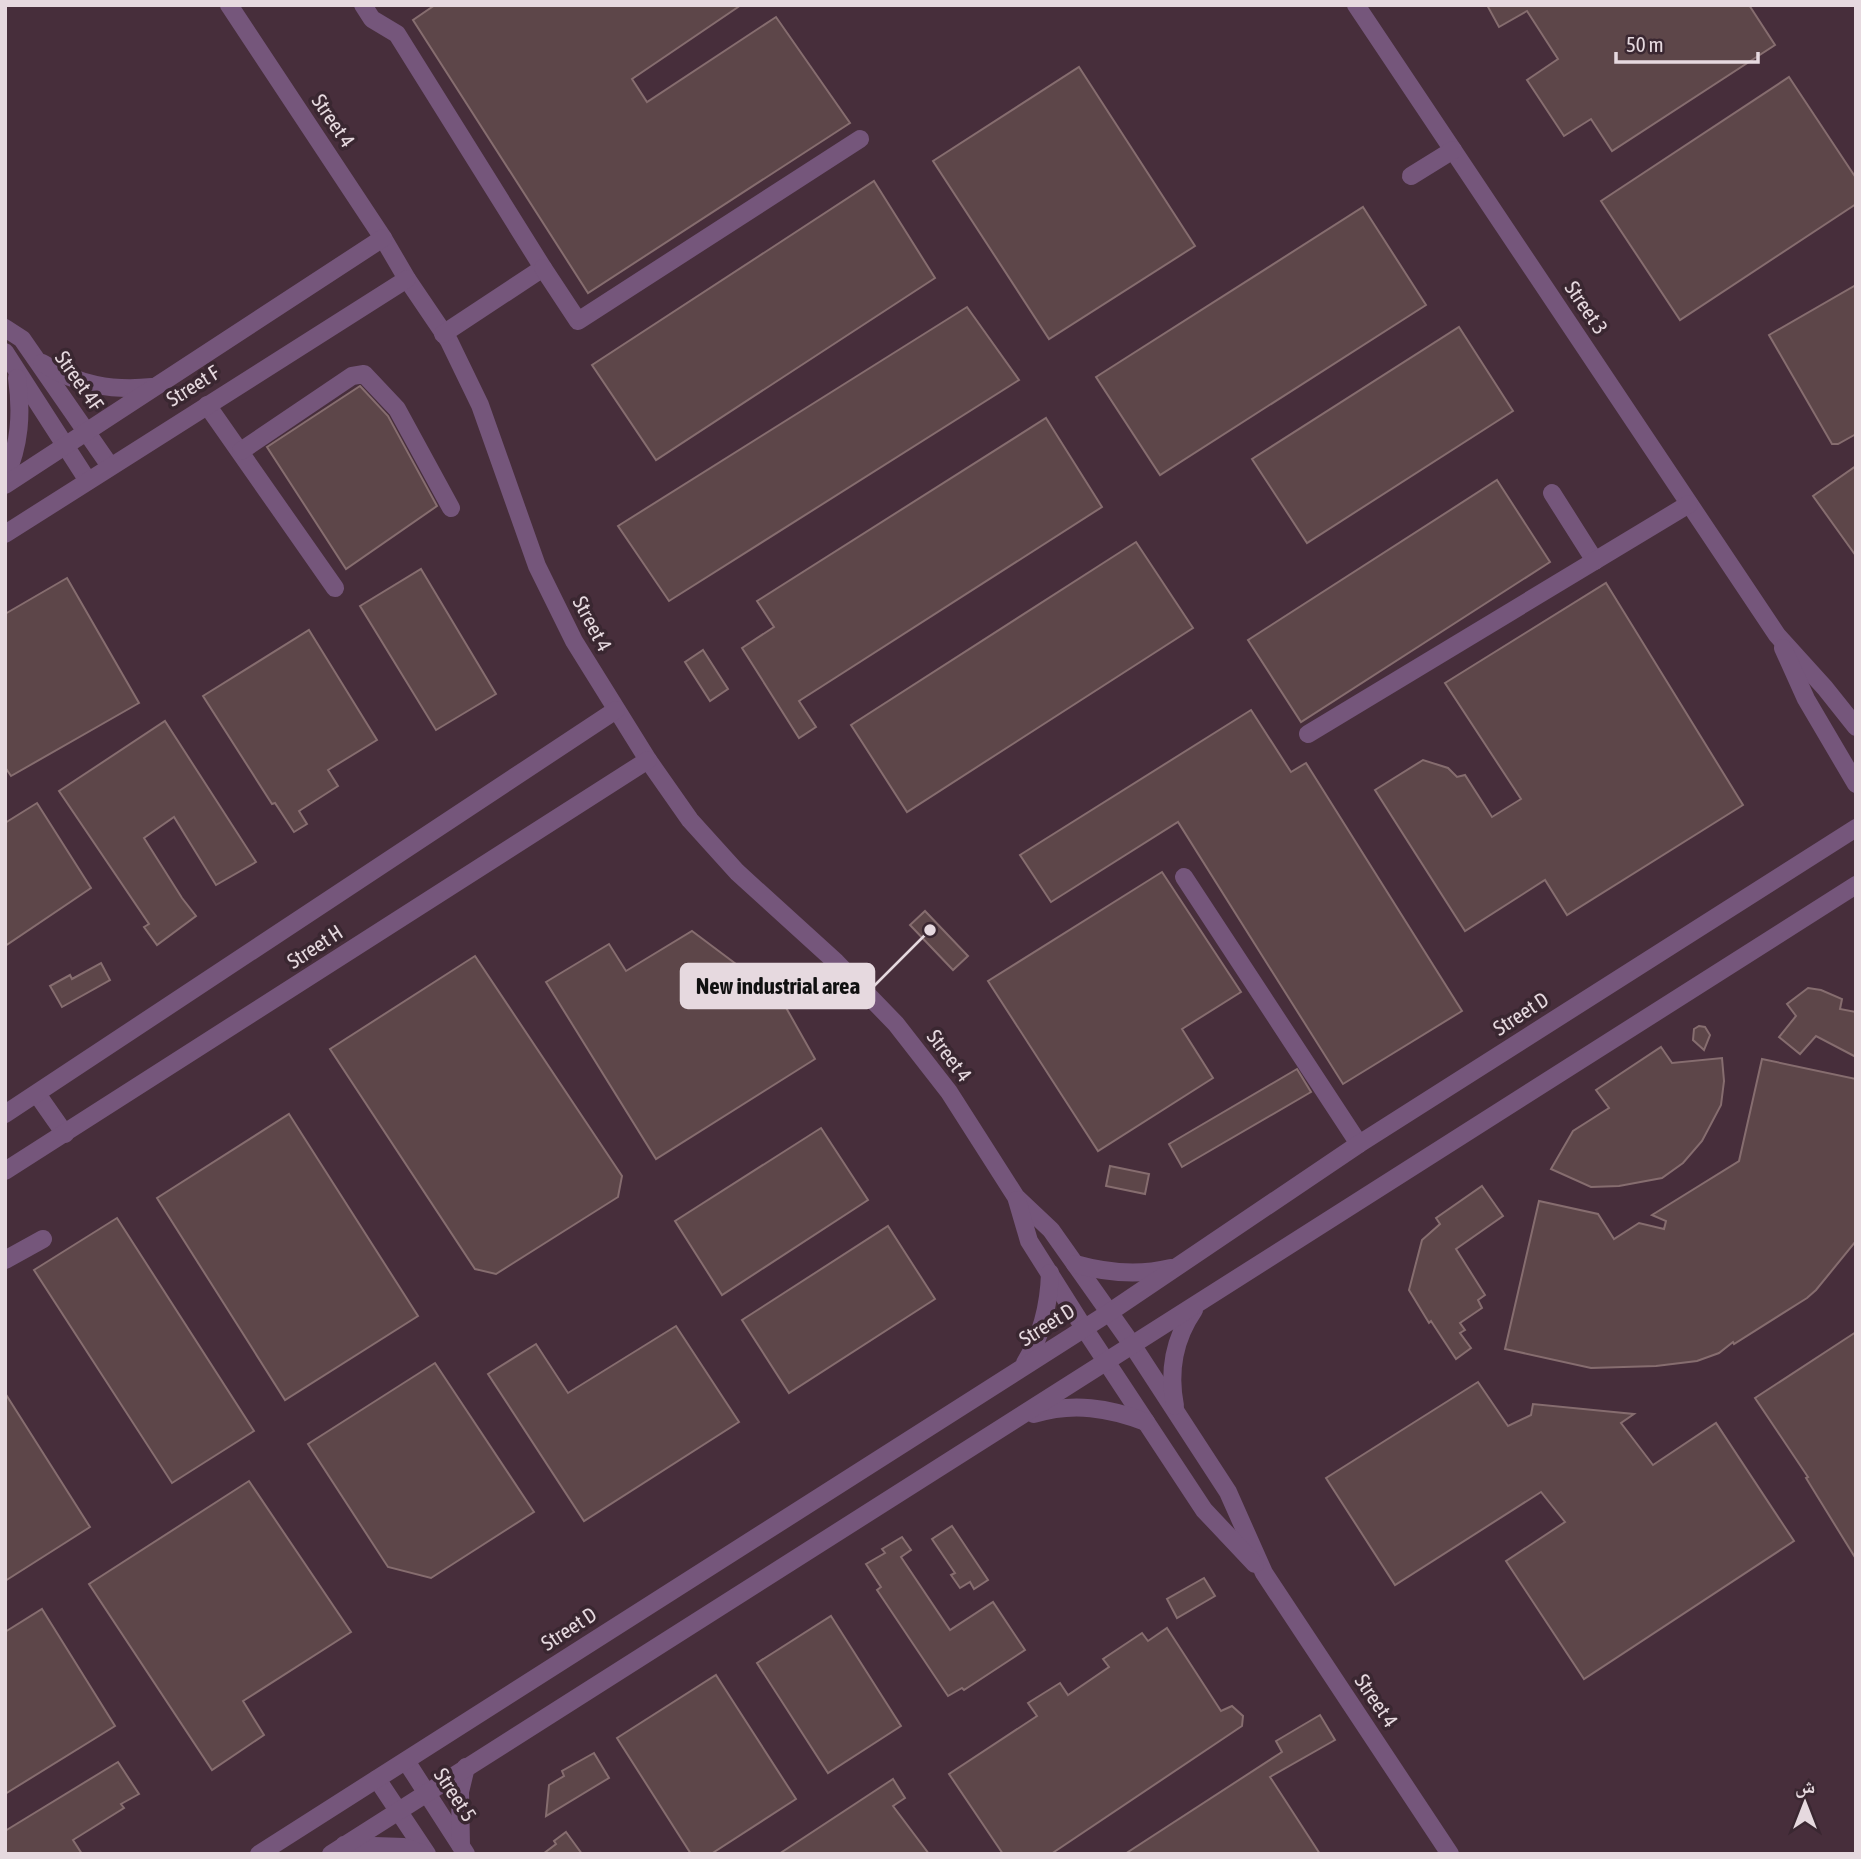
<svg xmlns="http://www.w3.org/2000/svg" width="1861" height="1859" font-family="'Asap Condensed','Noto Naskh Arabic',sans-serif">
	<rect width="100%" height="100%" fill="#3a2731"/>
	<rect fill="#472e3b" x="5" y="5" width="1851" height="1849"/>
	<g fill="#5d4649" stroke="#866d6f" stroke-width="2">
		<polygon points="435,5 741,5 632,79 647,102 776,17 850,123 588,293 413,20"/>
		<polygon points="1487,5 1749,5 1775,45 1612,151 1591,119 1564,136 1527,80 1558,59 1527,11 1499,27"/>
		<polygon points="1079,67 1195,246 1049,339 933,161"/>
		<polygon points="1789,77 1856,178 1856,204 1680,320 1601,201"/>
		<polygon points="874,181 935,278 656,460 592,365"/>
		<polygon points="1363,207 1426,305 1160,475 1096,377"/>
		<polygon points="1856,285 1856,434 1838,444 1832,444 1769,335"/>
		<polygon points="967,307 1019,380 669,601 618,526"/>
		<polygon points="1459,327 1513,411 1307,543 1252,459"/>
		<polygon points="360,386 388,416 437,506 346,569 267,447"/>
		<polygon points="1046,418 1102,507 799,701 816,727 799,738 742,648 774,627 757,601"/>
		<polygon points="1856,466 1856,556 1813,496"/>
		<polygon points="1497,480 1550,562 1301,722 1248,640"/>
		<polygon points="1136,542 1193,628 907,812 851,725"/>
		<polygon points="421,569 496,694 436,730 360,606"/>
		<polygon points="67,578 139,703 11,776 5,767 5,614"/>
		<polygon points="1606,583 1743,805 1567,915 1545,880 1465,931 1375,790 1423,760 1448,768 1457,777 1465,775 1492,817 1521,799 1445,683"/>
		<polygon points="309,630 377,740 328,770 338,786 299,811 307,824 294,832 275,803 272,804 203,696"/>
		<polygon points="703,650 728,689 710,701 685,662"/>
		<polygon points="1251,710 1291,772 1306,763 1462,1011 1343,1084 1178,822 1051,902 1020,855"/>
		<polygon points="165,721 256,862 216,885 174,817 144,838 182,898 196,916 157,945 144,927 149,924 59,791"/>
		<polygon points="37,803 91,888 5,946 5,823"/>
		<polygon points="1162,872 1241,992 1182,1029 1213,1078 1098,1151 988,981"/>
		<polygon points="925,911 968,956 953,970 910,925"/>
		<polygon points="692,931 780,997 815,1059 656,1159 546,982 609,944 626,971"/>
		<polygon points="475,956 622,1176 618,1197 496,1274 475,1269 330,1049"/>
		<polygon points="101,963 110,980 62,1007 50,986 70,975 72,979"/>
		<polygon points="1808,988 1821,990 1842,999 1840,1009 1856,1012 1856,1057 1816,1036 1800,1054 1779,1037 1796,1016 1787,1004"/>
		<polygon points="1699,1026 1705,1027 1710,1035 1704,1050 1693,1040 1694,1029"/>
		<polygon points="1661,1047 1672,1063 1722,1058 1724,1081 1721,1105 1702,1141 1683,1163 1662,1178 1619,1186 1591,1187 1551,1169 1573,1131 1609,1108 1596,1090"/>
		<polygon points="1762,1059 1856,1079 1856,1241 1816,1290 1807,1298 1734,1344 1733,1342 1719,1353 1697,1361 1656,1366 1591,1368 1505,1349 1539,1201 1598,1214 1614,1239 1639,1223 1664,1229 1666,1221 1652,1215 1739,1161"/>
		<polygon points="1297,1069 1311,1092 1182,1167 1169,1144"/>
		<polygon points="289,1114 418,1316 285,1400 157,1198"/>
		<polygon points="821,1128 868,1200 722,1295 675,1221"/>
		<polygon points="1110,1166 1149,1174 1145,1194 1106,1186"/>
		<polygon points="1482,1186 1503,1216 1456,1249 1485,1295 1478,1300 1482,1308 1460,1323 1465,1330 1460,1333 1471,1348 1456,1359 1431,1321 1429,1323 1409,1290 1422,1240 1440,1224 1436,1218"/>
		<polygon points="117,1218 254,1431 172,1483 34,1270"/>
		<polygon points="888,1226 935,1299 789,1393 742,1320"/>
		<polygon points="676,1326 739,1422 584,1521 488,1374 536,1344 568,1393"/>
		<polygon points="1856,1332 1856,1559 1806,1478 1808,1477 1755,1398"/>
		<polygon points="435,1363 534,1512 431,1578 388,1567 308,1444"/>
		<polygon points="1478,1382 1508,1426 1531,1415 1533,1404 1634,1414 1621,1423 1653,1465 1716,1423 1794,1541 1584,1679 1506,1561 1565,1522 1541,1492 1395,1585 1326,1478"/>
		<polygon points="5,1393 90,1527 5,1581"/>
		<polygon points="249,1481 351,1632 243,1701 264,1735 212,1770 89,1584"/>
		<polygon points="952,1526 988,1580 974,1589 970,1582 960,1588 951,1575 955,1573 932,1539"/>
		<polygon points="902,1537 911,1550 901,1557 950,1630 993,1602 1025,1650 964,1690 962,1688 948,1696 877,1590 881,1587 866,1564 885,1553 882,1549"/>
		<polygon points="1204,1578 1215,1596 1177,1618 1167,1599"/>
		<polygon points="42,1609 115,1726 5,1794 5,1632"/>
		<polygon points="831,1616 901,1726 828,1773 757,1663"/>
		<polygon points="1167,1628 1221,1711 1232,1706 1243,1716 1242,1726 1051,1854 1003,1854 949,1774 1037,1716 1028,1703 1060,1683 1068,1695 1109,1667 1103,1659 1142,1633 1148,1641"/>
		<polygon points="716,1675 796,1799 711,1854 691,1854 617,1738"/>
		<polygon points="1320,1715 1335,1740 1270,1777 1320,1854 1125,1854 1282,1752 1276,1741"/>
		<polygon points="594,1753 609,1778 546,1816 549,1785 564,1776 562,1771"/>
		<polygon points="118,1762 139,1794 121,1804 124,1808 73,1840 82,1854 5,1854 5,1831"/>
		<polygon points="893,1779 905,1798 893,1806 929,1854 779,1854"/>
		<polygon points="566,1832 582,1854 543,1854 556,1844 554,1841"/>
	</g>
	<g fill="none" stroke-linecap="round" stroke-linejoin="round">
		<g stroke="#75567b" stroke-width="18">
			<polyline points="229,5 383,238 407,279 449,341 480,405 537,566 574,641 648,760 690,820 737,872 836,962 896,1024 949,1092 1016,1197 1051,1230 1133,1346 1228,1492 1264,1573 1450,1854"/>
			<polyline points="363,5 372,19 397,34 543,268 443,334"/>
			<polyline points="1356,5 1777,635 1825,688 1856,727"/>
			<polyline points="1411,176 1453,150"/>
			<polyline points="543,268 578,321 860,139"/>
			<polyline points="5,328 22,339 110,466"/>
			<polyline points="5,352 88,481"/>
			<path d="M42,363C78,385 112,391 152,387"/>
			<polyline points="207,405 335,588"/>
			<polyline points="241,451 352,376 364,374 397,409 451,508"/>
			<path d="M5,478C20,445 22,413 17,378"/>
			<polyline points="5,485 383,238"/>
			<polyline points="1552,493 1595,561"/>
			<polyline points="5,534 407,279"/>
			<polyline points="1783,648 1806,699 1856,784"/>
			<polyline points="1308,734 1689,504"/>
			<polyline points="1184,877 1359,1144"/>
			<polyline points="37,1094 65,1134"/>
			<polyline points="5,1114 616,710"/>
			<polyline points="5,1171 648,760"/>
			<polyline points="1017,1200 1029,1241 1084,1328 1204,1510 1255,1564"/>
			<polyline points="5,1260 43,1239"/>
			<path d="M1075,1264C1107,1273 1138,1276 1171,1268"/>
			<path d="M1025,1363C1042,1335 1049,1306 1050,1273"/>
			<path d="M1175,1406C1168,1370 1174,1339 1194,1310"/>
			<path d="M1034,1414C1073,1402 1109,1408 1146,1422"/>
			<polyline points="406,1761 466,1854"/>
			<polyline points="377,1779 427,1854"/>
			<polyline points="344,1845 404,1847 424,1854"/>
			<polyline points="461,1846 460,1792 466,1767"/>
			<polyline points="259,1854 1110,1312 1359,1144 1856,828"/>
			<polyline points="331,1854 1856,885"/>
		</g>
	</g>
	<g text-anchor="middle" stroke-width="7" stroke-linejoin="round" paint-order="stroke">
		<g font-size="21" fill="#e6d9df" stroke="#3a2731">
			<text transform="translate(333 121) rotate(56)" y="7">Street 4</text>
			<text transform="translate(1586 308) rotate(56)" y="7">Street 3</text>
			<text transform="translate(79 381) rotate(55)" y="7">Street 4F</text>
			<text transform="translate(193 386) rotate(-32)" y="7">Street F</text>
			<text transform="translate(592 624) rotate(62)" y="7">Street 4</text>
			<text transform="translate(315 947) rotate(-33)" y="7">Street H</text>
			<text transform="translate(1521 1014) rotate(-33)" y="7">Street D</text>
			<text transform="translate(949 1056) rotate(53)" y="7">Street 4</text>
			<text transform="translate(1047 1325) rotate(-32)" y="7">Street D</text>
			<text transform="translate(569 1629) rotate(-33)" y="7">Street D</text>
			<text transform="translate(1376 1701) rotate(56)" y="7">Street 4</text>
			<text transform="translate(455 1795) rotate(57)" y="7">Street 5</text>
		</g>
	</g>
	<path fill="none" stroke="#e6d9df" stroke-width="2.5" d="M930 930L874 986"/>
	<circle fill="#e6d9df" stroke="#3a2731" stroke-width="2.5" cx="930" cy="930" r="7"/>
	<rect fill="#e6d9df" stroke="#e6d9df" stroke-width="2.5" x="681" y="964" width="193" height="44" rx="7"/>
	<g font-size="23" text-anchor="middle" font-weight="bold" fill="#111">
		<text x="778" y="994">New industrial area</text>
	</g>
	<rect width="1861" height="1859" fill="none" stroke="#e6d9df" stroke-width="14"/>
	<g transform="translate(1805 1803)" stroke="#3a2731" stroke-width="5" paint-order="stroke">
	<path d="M0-5L12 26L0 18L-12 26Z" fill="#e6d9df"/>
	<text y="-10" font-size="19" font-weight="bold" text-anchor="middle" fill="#e6d9df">ش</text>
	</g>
	<path d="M1616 52v10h142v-10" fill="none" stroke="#e6d9df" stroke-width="3.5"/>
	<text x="1626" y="52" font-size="21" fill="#e6d9df" stroke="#3a2731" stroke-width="5" paint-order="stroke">50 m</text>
</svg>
